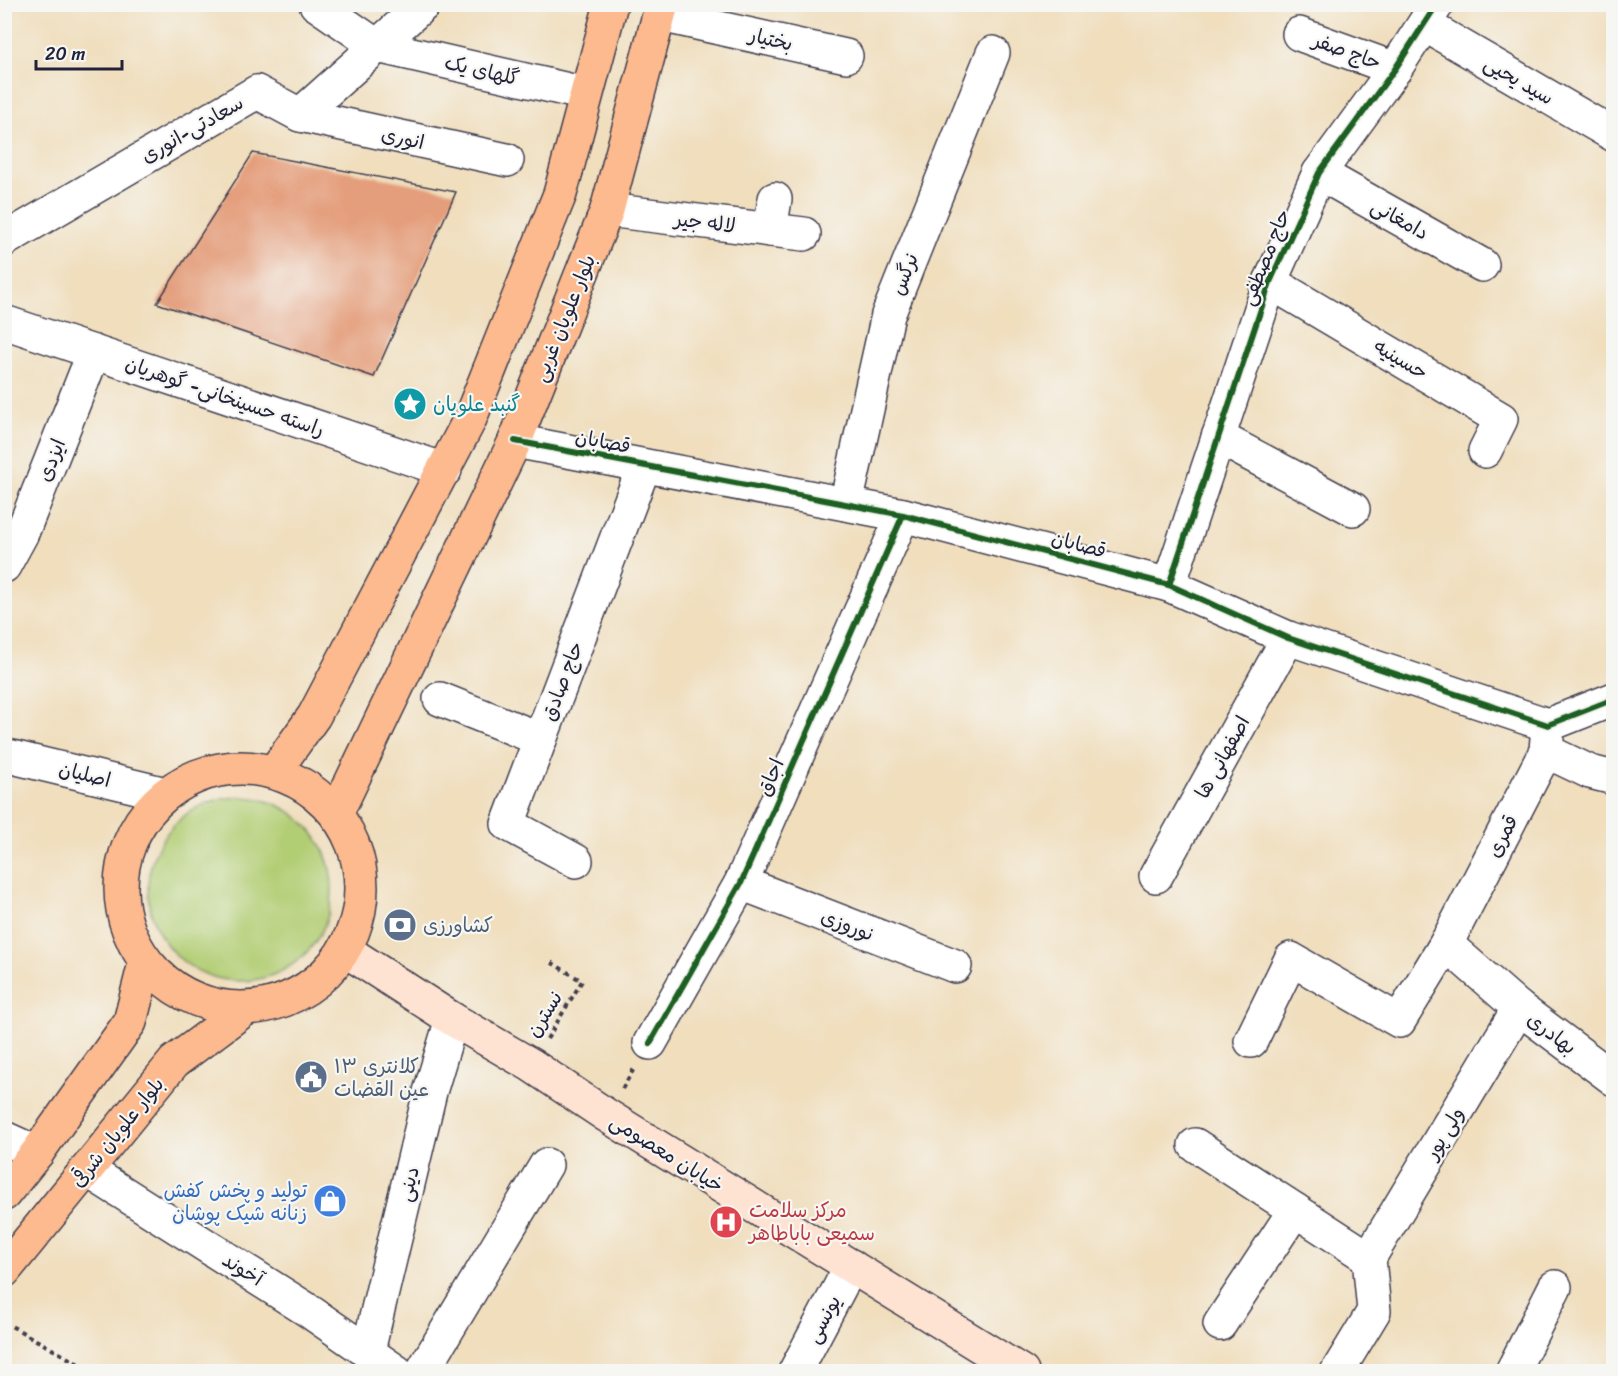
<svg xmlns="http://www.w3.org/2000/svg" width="1618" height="1376" font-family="Sriracha,'Playpen Sans Arabic',sans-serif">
	<rect width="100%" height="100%" fill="#f6f6f2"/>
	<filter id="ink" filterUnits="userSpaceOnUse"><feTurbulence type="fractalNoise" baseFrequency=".0167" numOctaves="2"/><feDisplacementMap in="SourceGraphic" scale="12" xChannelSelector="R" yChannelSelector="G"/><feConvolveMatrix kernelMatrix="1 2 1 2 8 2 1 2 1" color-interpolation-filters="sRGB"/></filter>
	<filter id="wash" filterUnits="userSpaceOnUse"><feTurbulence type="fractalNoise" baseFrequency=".008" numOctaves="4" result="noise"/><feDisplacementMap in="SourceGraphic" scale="24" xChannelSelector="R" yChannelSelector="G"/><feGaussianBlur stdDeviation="1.35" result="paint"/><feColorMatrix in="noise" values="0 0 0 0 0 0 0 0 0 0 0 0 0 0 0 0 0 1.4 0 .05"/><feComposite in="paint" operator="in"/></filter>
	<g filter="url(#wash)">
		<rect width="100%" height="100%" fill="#f0debd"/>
		<circle fill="#b2ce74" stroke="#6a7858" stroke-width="1.5" cx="240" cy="889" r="92"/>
		<g id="blocks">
			<polygon fill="#e49e7c" points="253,153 456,192 374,377 157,303"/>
		</g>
	</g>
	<g filter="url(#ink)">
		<use href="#blocks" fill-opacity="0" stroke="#413e4e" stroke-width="1.5"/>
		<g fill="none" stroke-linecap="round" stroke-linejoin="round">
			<g stroke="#413e4e" stroke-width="36">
				<g id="minor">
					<polyline points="316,4 377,46 586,94"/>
					<polyline points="660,15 846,56"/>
					<polyline points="1425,25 1614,135"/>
					<polyline points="1299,34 1395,69"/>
					<polyline points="300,115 507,160"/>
					<polyline points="1319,173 1482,265"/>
					<polyline points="607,210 804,234"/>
					<polyline points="770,230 775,199"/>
					<polyline points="4,240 257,92 300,115 424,4"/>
					<polyline points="1270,282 1501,419 1485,451"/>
					<polyline points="4,322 445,470"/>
					<polyline points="1218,437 1353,509"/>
					<polyline points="846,504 888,315 993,53"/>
					<polyline points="4,566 22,533 94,352"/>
					<polyline points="1169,585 1270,282 1319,173 1395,69 1437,4"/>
					<polyline points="440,699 540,739"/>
					<polyline points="1546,751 1590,772 1614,778"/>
					<polyline points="4,755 166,794"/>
					<polyline points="576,861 508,824 644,466"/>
					<polyline points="1156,876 1288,638"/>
					<polyline points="741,883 955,966"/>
					<polyline points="1446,944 1519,1008 1614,1079"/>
					<polyline points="1251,1041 1291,959 1399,1021 1446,944 1546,751 1548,725"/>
					<polyline points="650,1043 741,883 903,515"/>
					<polyline points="4,1138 37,1153"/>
					<polyline points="1195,1145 1369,1258"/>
					<polyline points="87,1170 306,1309 397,1372"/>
					<polyline points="1369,1258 1519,1008"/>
					<polyline points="1220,1324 1295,1210"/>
					<polyline points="368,1351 430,1092 452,1019"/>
					<polyline points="422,1372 546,1165"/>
					<polyline points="795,1372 851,1266"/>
					<polyline points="1337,1372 1374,1311 1369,1258"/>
					<polyline points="1512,1372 1555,1287"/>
				</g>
			</g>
			<g stroke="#413e4e" stroke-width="36">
				<polyline id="tertiary" points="515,441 903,515 1169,585 1288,638 1548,725 1614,699"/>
			</g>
			<g stroke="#413e4e" stroke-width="36">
				<polyline id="secondary" points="345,950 452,1019 531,1065 606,1115 1022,1372"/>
			</g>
			<g stroke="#413e4e" stroke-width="36">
				<g id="primary">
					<circle cx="241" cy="888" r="120"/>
					<polyline points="274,772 314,716 469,421 560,194 611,4"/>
					<polyline points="336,814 515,441 607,210 662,4"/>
					<polyline points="4,1194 37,1153 130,1022 145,963"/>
					<polyline points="4,1271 174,1062 245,1009"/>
				</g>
			</g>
			<g stroke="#413e4e" stroke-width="4" stroke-dasharray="4.5 4.5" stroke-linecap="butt">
				<polyline points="547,1039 582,981 549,961"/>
				<polyline points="622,1089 635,1067"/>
				<polyline points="4,1322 93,1372"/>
			</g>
			<use href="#minor" stroke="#fff" stroke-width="33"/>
			<use href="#tertiary" stroke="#fff" stroke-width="33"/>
			<use href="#secondary" stroke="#fee3d2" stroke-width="33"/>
			<use href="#primary" stroke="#fcba8e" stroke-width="33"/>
			<g stroke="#f6f6f2" stroke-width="10">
				<g id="cycleway">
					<polyline points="515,441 903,515 1169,585 1288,638 1548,725 1614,699"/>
					<polyline points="1169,585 1270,282 1319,173 1395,69 1437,4"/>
					<polyline points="650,1043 741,883 903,515"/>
				</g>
			</g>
			<use href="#cycleway" stroke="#1b5e20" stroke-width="6"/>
		</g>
	</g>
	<defs>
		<g id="sight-disc" transform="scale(1.725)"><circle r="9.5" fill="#0f9aa8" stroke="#f6f6f2"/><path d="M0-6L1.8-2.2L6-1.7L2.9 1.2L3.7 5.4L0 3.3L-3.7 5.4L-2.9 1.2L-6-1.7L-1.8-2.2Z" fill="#fff"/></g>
		<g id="bank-disc" transform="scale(1.725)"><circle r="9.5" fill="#5c6f8a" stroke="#f6f6f2"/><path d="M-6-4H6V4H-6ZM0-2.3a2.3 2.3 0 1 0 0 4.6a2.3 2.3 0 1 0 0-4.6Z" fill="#fff"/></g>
		<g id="civic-disc" transform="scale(1.725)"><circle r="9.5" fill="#5c6f8a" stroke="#f6f6f2"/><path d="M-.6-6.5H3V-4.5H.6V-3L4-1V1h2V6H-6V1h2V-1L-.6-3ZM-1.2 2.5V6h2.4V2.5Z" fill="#fff"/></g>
		<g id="shop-disc" transform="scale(1.725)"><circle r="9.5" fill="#3f7fe0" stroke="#f6f6f2"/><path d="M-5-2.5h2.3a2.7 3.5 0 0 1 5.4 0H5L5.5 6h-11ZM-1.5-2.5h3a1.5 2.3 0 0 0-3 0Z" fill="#fff"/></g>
		<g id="hospital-disc" transform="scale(1.725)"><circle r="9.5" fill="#e0444e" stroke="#f6f6f2"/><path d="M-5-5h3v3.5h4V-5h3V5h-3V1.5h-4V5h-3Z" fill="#fff"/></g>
	</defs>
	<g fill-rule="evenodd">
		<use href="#sight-disc" x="410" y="404"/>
		<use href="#bank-disc" x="400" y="925"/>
		<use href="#civic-disc" x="311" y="1077"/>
		<use href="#shop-disc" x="330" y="1201"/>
		<use href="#hospital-disc" x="726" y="1222"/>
	</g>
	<g text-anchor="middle" stroke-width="4.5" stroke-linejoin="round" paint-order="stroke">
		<g font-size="20" fill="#22223b" stroke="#f6f6f2">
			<text transform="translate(771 39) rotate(13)" y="7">بختیار</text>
			<text transform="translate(1347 51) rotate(20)" y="7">حاج صفر</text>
			<text transform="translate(482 70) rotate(13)" y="7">گلهای یک</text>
			<text transform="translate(1519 80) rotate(30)" y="7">سید یحیی</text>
			<text transform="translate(192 129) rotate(-30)" y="7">سعادتی-انوری</text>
			<text transform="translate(403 138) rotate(12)" y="7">انوری</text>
			<text transform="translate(1400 219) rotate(29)" y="7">دامغانی</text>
			<text transform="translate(705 222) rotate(7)" y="7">لاله جیر</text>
			<text transform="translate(1265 257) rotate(-68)" y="7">حاج مصطفی</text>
			<text transform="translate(904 274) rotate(-68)" y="7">نرگس</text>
			<text transform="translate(564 318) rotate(-68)" y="7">بلوار علویان غربی</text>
			<text transform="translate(1401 359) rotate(31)" y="7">حسینیه</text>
			<text transform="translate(225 396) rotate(19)" y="7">راسته حسینخانی- گوهریان</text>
			<text transform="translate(603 441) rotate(11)" y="7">قصابان</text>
			<text transform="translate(51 460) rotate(-68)" y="7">ایزدی</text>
			<text transform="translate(1079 544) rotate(15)" y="7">قصابان</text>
			<text transform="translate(562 681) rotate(-69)" y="7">حاج صادق</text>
			<text transform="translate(1222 757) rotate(-61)" y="7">اصفهانی ها</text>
			<text transform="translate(85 774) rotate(14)" y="7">اصلیان</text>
			<text transform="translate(770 777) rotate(-66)" y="7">اجاق</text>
			<text transform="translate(1502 836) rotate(-63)" y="7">قمری</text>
			<text transform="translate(848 925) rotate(21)" y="7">نوروزی</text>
			<text transform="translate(544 1014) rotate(-58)" y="7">نسترن</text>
			<text transform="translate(1552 1033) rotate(37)" y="7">بهادری</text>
			<text transform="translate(117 1132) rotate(-51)" y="7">بلوار علویان شرقی</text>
			<text transform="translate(1444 1133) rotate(-59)" y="7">ولی پور</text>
			<text transform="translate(667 1153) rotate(32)" y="7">خیابان معصومی</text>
			<text transform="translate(408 1184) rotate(-76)" y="7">دینی</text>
			<text transform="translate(243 1269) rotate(32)" y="7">آخوند</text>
			<text transform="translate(823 1319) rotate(-62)" y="7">یونسی</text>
		</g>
		<g font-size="20" fill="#0d838f" stroke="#f6f6f2" text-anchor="start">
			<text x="433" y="411">گنبد علویان</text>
		</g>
		<g font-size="20" fill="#4e5e75" stroke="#f6f6f2" text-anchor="start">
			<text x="423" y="932">کشاورزی</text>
			<text x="334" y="1073">کلانتری ۱۳<tspan x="334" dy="23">عین القضات</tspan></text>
		</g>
		<g font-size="20" fill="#366cbe" stroke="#f6f6f2" text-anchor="end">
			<text x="307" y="1197">تولید و پخش کفش<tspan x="307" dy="23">زنانه شیک پوشان</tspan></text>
		</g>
		<g font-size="20" fill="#be3a42" stroke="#f6f6f2" text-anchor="start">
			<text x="749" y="1217">مرکز سلامت<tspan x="749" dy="23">سمیعی باباطاهر</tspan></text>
		</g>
	</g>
	<rect width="1618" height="1376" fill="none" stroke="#f6f6f2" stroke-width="24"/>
	<path d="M36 60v9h86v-9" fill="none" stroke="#22223b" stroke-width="3"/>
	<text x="45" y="60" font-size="18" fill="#22223b" stroke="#f6f6f2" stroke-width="4.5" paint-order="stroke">20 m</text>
</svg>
